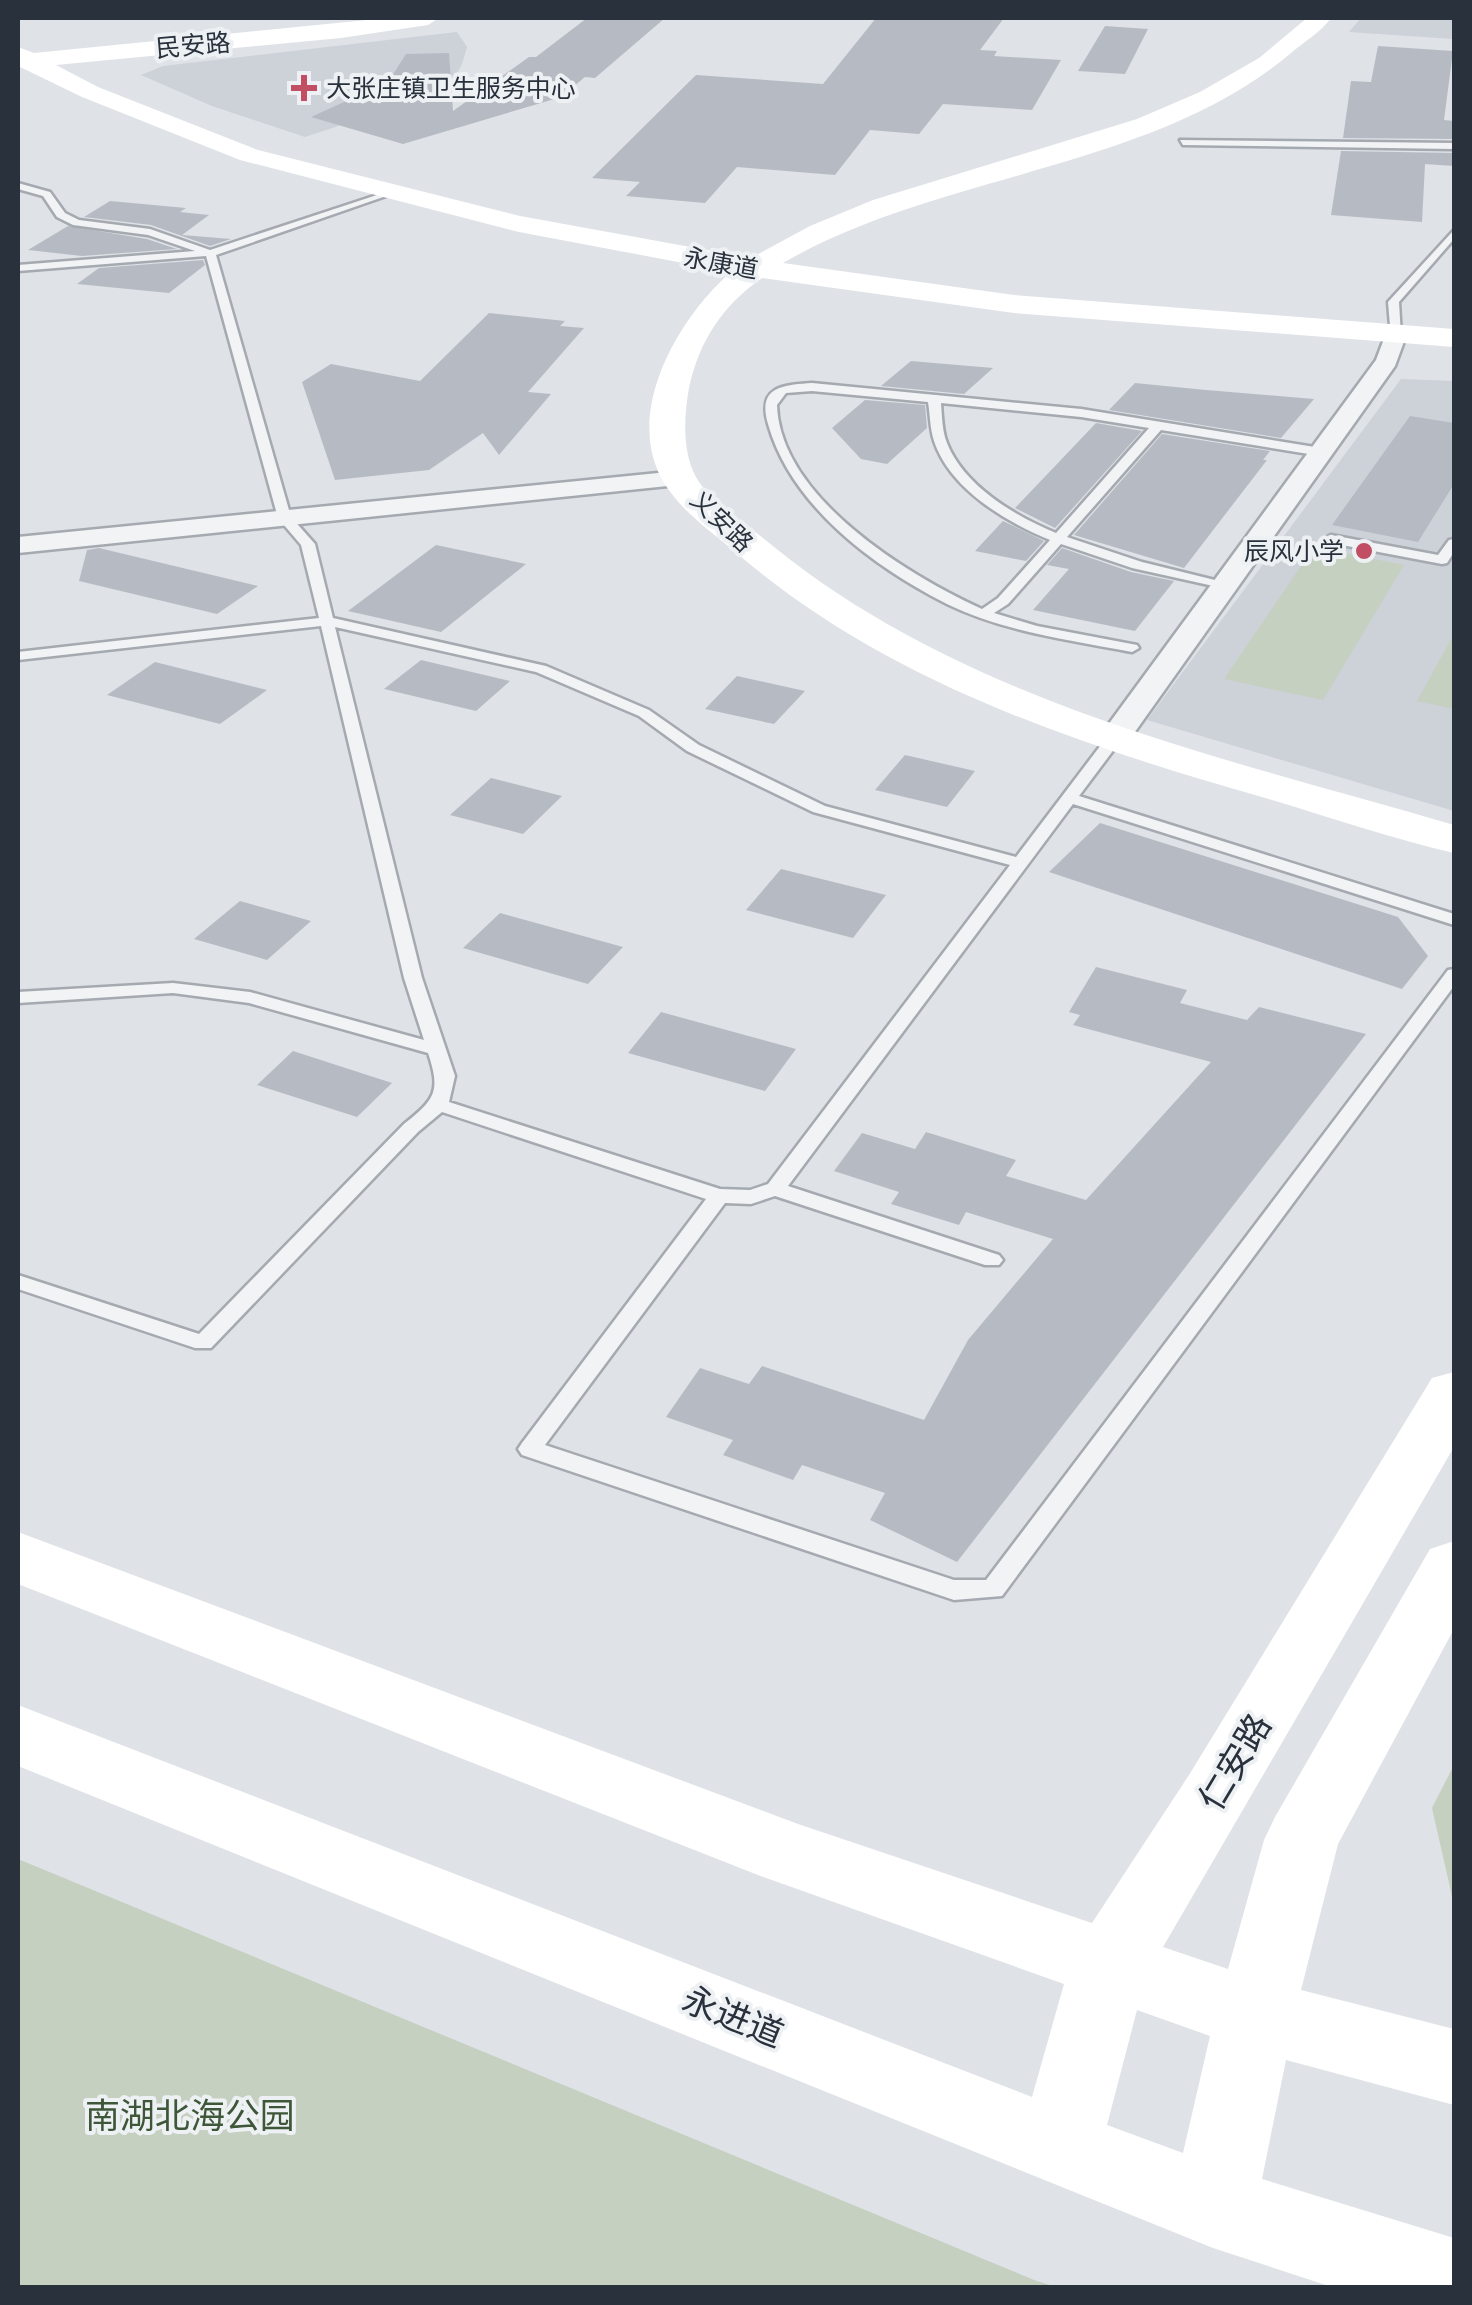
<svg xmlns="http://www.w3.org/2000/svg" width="1472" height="2305" font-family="'Fira Sans Condensed','Noto Sans SC',sans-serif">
	<rect width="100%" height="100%" fill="#dfe2e7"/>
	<g fill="#cdd1d8">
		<polygon points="1361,18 1454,18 1454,39 1349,32"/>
		<polygon points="457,32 467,47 462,64 455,77 429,96 305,137 212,106 141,75 163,66"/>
		<polygon points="1401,379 1454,381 1454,811 1147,720"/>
	</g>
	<g fill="#c5d0c0">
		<polygon points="1314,547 1404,565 1323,700 1224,679"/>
		<polygon points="1454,634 1454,709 1417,701"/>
		<polygon points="1454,1765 1454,1905 1432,1808"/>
		<polygon points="18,1859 1034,2280 1056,2287 18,2287"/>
	</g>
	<g fill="#b6bbc3">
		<polygon points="587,18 665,18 595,78 585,77 561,97 403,144 311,117 377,87 392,76 406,54 449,53 453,111 529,57 536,57"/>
		<polygon points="876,18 1004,18 980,50 997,51 994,56 1061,60 1032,110 943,104 919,134 870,130 835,175 737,167 705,203 626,196 640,182 592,178 696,75 823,84"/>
		<polygon points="1105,26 1148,29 1125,74 1078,71"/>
		<polygon points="1378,46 1453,51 1444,120 1454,121 1454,139 1343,138 1351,81 1371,82"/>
		<polygon points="1341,151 1454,153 1454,166 1425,164 1422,222 1331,215"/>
		<polygon points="110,201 186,208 180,212 209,215 182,235 231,239 210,246 151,225 84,217"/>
		<polygon points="68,226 147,239 177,249 82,256 28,250"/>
		<polygon points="203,260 205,265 169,293 77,284 99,268"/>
		<polygon points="489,313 565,321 560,326 584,328 528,392 551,394 499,455 483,433 429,470 335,480 302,382 331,364 420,381"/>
		<polygon points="911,361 993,368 964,394 881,386"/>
		<polygon points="1135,383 1206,390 1314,399 1281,438 1109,410"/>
		<polygon points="865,400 925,405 927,428 887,464 861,459 832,428"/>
		<polygon points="1410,416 1454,423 1454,484 1418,542 1332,525"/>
		<polygon points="1096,423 1142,431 1055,528 1015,508"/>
		<polygon points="1162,434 1270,451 1263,460 1267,460 1184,568 1074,535"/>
		<polygon points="1003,521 1044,541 1026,561 975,551"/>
		<polygon points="436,545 526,564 441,632 348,611"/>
		<polygon points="99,548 258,586 217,614 79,581 87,550"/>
		<polygon points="1062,548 1131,572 1174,581 1135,631 1033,610 1069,569 1047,565"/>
		<polygon points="421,660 510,681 476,711 384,689"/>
		<polygon points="155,662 267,690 220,724 107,695"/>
		<polygon points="737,676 805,691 774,724 705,709"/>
		<polygon points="905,755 975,771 947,807 875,790"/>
		<polygon points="491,778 562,796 523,834 450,815"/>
		<polygon points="1100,823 1398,917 1428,956 1402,989 1049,872"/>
		<polygon points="781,869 886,895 853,938 746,910"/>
		<polygon points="240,901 311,921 267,960 194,939"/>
		<polygon points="500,913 623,947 588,984 463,948"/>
		<polygon points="1096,967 1187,990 1180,1003 1247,1020 1259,1007 1366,1034 957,1562 870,1520 885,1493 802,1465 793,1480 723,1455 733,1440 666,1417 700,1368 749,1384 762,1366 924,1420 968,1340 1053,1239 966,1212 959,1225 891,1204 899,1192 834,1171 862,1133 915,1149 926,1132 1016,1160 1006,1176 1086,1200 1211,1062 1073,1025 1080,1015 1069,1012"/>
		<polygon points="661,1012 796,1049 765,1091 628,1053"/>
		<polygon points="293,1051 392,1083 357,1117 257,1085"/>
	</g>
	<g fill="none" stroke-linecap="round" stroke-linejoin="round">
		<g stroke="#a5a9b0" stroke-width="5">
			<g id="lane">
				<polygon points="1180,140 1454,143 1454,149 1183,145"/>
				<path d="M18,183L50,192L65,213L79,220L150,229L210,250L389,191V195L216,255L291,517L315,544L333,618L546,666L649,710L699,745L825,806L1016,857L1110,733H1122L1124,736L1079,796L1454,914V925L1073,804L788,1186L999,1255L1003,1260L999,1265H985L775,1196L751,1204L725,1203L545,1445L954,1580H986L1448,970L1454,969V986L1002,1596L954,1600L522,1455L518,1449L522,1443L706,1199L442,1112L418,1132L211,1348H195L18,1289V1275L199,1334L404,1124C435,1099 441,1092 428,1053L249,1003L173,993L18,1003V992L173,983L250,992L424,1040L404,978L321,626L18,660V652L319,618L301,545L278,518L206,256L18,271V265L195,251L148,235L73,225L57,217L43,196L18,189ZM335,627L536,672L639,716L687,751L813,812L1010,865L768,1184L750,1190L720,1189L449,1102L455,1076L422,978Z"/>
				<polygon points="1454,230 1454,239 1399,302 1401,336 1391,338 1388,302"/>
				<path d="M812,383L1081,409L1321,448L1327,452L1321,456L1161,430L1067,537L1142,562L1227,583V589L1132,568L1061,544L1008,604L994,613L1037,626L1137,645L1139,648L1132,652C1069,640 1005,632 947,604C874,567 791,506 768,424C757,387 782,385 812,383ZM812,391L928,402C930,414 930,429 934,441C950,489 1006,522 1050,540L998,598L982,609C907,575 780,497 777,405L786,393ZM941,403L1081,417L1149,428L1056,533C1015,516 964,486 947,443C942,431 942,415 941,403Z"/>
				<polygon points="1331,535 1438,555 1449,540 1454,539 1454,552 1447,563 1442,564 1326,542 1324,539"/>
			</g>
		</g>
		<g stroke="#a5a9b0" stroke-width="5">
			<g id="street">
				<polygon points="1395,329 1406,336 1395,366 1127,743 1105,743 1100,736 1105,729 1376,360 1387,331"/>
				<polygon points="678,471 691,479 687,484 18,553 18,537"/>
			</g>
		</g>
		<use href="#lane" fill="#f1f3f5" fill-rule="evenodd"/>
		<use href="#street" fill="#f1f3f5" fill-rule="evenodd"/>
		<g fill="#fff" fill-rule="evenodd">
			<path d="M387,18H439L428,25L341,38L56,65L98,87L258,150L520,216L751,258L810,226L873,200L1137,119L1200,92L1259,58L1307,18H1331C1322,31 1304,42 1291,53C1152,171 940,172 783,263L1014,295L1454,329V347L1014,313L762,278C723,305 699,341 689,388C684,415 682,452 696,477C709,501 742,521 763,538C958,701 1215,755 1454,825V853C1393,839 1332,818 1272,800C1080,745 886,683 733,550C709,530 679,509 663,481C623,412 679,317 731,272L519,232L240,160L82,97L18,66V47L34,53Z"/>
			<path d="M1454,1372V1447L1163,1947L1228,1969L1264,1840L1275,1817L1430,1549L1454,1541V1629L1338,1844L1301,1990L1454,2029V2105L1286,2060L1262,2179L1454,2238V2288H1335L1213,2248L18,1766V1705L1032,2097L1064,1984L758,1875L18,1584V1532L798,1824L1092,1923L1189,1775L1432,1378ZM1137,2010L1210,2036L1183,2153L1107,2125Z"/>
		</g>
	</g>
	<g fill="#c14e62" stroke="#eef1f4" stroke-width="4">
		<path d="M299 73h10v10h10v10h-10v10h-10v-10h-10v-10h10z"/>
		<circle cx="1364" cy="551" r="10"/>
	</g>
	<g text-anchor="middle" stroke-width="8" stroke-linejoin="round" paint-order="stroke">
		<g font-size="25" fill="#29313c" stroke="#eef1f4">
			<text transform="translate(193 45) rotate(-5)" y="9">民安路</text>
			<text transform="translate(721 263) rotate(10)" y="9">永康道</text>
			<text transform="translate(722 521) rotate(44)" y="9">义安路</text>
		</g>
		<g font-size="25" fill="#29313c" stroke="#eef1f4" text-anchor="start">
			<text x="326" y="97">大张庄镇卫生服务中心</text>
			<text x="1344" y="560" text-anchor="end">辰风小学</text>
		</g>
		<g font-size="35" fill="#29313c" stroke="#eef1f4">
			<text transform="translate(1235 1762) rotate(-59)" y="12">仁安路</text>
			<text transform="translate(733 2017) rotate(22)" y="12">永进道</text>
		</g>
		<g font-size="35" fill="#3e5738" stroke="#eef1f4">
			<text x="190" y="2128">南湖北海公园</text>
		</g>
	</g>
	<rect width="1472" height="2305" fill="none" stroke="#29313c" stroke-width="40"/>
</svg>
